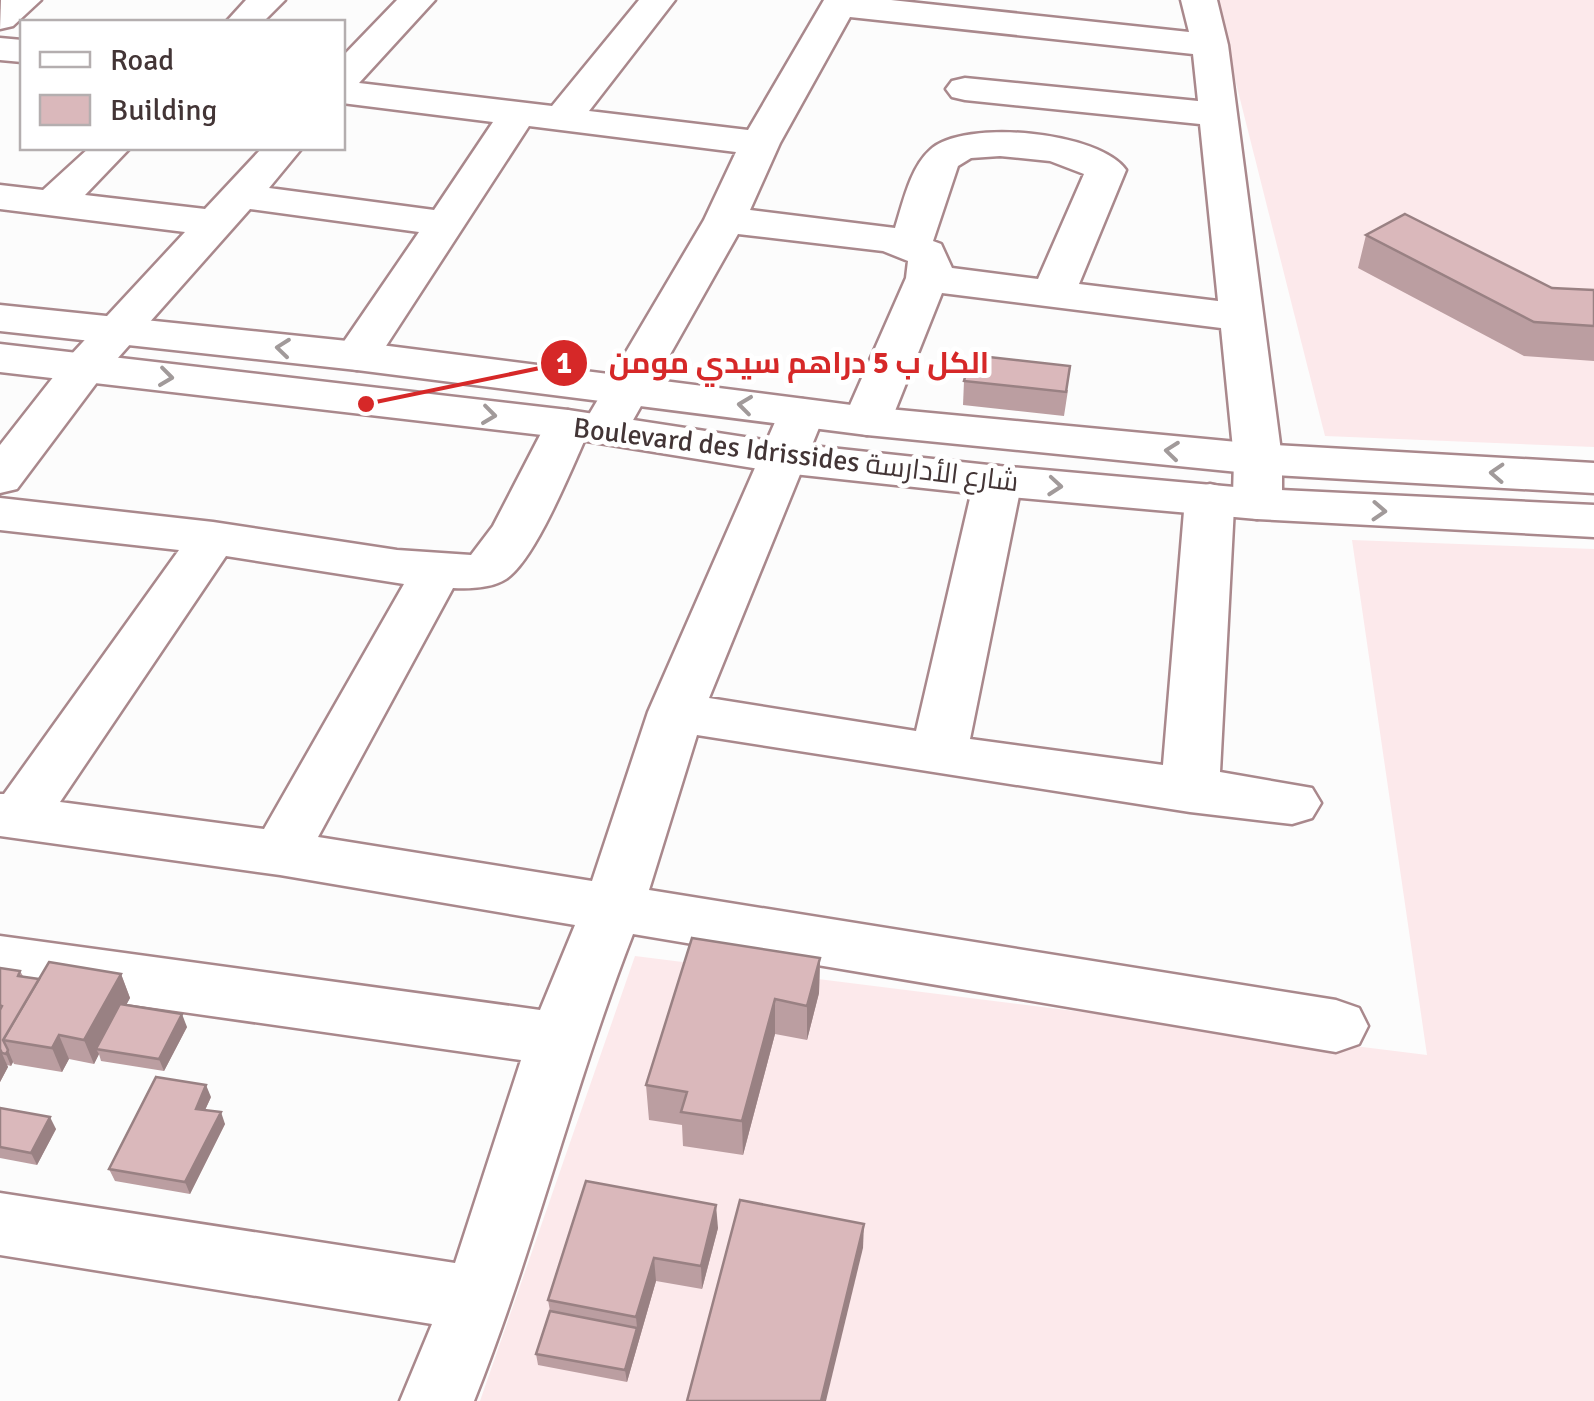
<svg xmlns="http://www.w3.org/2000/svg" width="1594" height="1401" font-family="Signika,Cairo,sans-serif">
	<rect width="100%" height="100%" fill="#fcfcfc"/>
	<g fill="#fce9eb">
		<polygon points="1215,0 1594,0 1594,447 1325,436"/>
		<polygon points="1352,540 1594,549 1594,1401 480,1401 635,956 1427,1055"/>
	</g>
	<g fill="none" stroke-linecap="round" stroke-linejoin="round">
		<g stroke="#a9888c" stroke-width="5">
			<g id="minor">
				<polygon points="246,0 285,0 263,22 226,22"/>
				<path d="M397,0H435L359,83L552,106L639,0H675L589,111L748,130L824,0H891L1189,32L1181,0H1217L1228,45L1282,459V504L1274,515L1257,519L1240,515L1234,507L1220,772L1312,788L1321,803L1312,818L1292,824L1190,812L697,735L649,890L1336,1000L1359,1008L1368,1026L1359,1044L1336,1052L633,934C573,1088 535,1248 474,1401H400L432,1324L0,1255V1193L455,1263L521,1060L0,986V936L540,1010L575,925L280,875L0,836V794H4L179,550L0,530V498L213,522L397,550L471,555L493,526L551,414L568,410L587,418L704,220L736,152L529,126L373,366L357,370L341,366L334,356L419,232L250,209L101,377L17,489L0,493V445L69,357L185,232L0,209V185L43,190L89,148H130L85,195L205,209L262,148H302L269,188L434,210L493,122L342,103V57ZM850,17L1193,54L1198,101L965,78L952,81L946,89L952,97L965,100L1200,124L1218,301L1079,284L1126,170C1100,132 964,118 930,150C910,168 903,203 895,228L750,210L780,143ZM1000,156L1050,161L1084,174L1038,279L952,268L941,244L933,241L958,166L971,158ZM738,234L883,251L908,261L906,278L843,421L850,431L867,435L884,431L891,421L942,293L1221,328L1234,459L1233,496L1227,488L1210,484L1193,488L1185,499L1163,765L970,739L1022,481L1015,470L998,466L981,470L974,481L916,731L709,698L825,413L819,403L802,399L785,403L779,413L648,712L592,881L318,837L453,588C470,589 492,588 506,579C535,560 571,470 586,437L604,443L621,439L628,429ZM226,556L404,584L264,829L60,802Z"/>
				<polygon points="0,38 22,40 22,62 0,60"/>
			</g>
		</g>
		<g stroke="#a9888c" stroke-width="5">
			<g id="tertiary">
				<polygon points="0,305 357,342 867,407 1258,444 1594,463 1594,493 1258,474 867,435 357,370 0,331"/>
				<polygon points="0,344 568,410 784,443 998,466 1257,489 1594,505 1594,537 1257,519 998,496 784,473 568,438 0,372"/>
			</g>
		</g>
		<g stroke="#a9888c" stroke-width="5">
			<polygon id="secondary" points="41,0 13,26 0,29 1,0"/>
		</g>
		<use href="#minor" fill="#fff" fill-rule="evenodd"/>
		<use href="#tertiary" fill="#fff" fill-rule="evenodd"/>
		<use href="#secondary" fill="#fff" fill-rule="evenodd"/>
	</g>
	<g fill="#bb9ea1">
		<polygon points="1366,235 1552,288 1594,290 1594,361 1524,356 1358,268"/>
		<polygon points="964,381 1068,390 1064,416 963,405"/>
		<polygon points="820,958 819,993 807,1040 775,1034 743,1155 683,1146 682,1125 649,1120 646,1085"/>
		<polygon points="0,968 20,971 23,976 39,979 121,974 130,998 126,1005 187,1027 164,1071 101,1061 99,1054 94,1064 69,1059 62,1072 14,1064 13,1062 11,1066 7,1065 8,1067 0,1082"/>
		<polygon points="211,1097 205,1110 225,1124 190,1194 115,1181 109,1169"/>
		<polygon points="0,1108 56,1129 37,1165 0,1158"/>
		<polygon points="718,1228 702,1289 656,1281 627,1382 538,1365 536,1354 550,1311 548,1300"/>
	</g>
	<g fill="#998183">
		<polygon points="820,958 819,993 807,1040 807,1006"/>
		<polygon points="121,974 130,998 102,1049 96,1049 99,1054 94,1064 84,1040"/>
		<polygon points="775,999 775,1034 743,1155 742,1121"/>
		<polygon points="182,1014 187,1027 164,1071 159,1059"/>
		<polygon points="59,1035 69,1059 62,1072 52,1048"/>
		<polygon points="0,1049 8,1067 0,1082"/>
		<polygon points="8,1050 13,1062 11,1066 6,1054"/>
		<polygon points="206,1085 211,1097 200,1121 196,1109"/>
		<polygon points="221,1112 225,1124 190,1194 185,1182"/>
		<polygon points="50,1117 56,1129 37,1165 31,1153"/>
		<polygon points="716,1205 718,1228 702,1289 701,1266"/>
		<polygon points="864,1224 863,1248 826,1401 821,1401"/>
		<polygon points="654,1258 656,1281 627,1382 625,1370 637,1328 636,1317"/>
	</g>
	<g fill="#dab8bb" stroke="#998183" stroke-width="2.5">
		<polygon points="1405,214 1552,288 1594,290 1594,326 1534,322 1366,235"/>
		<polygon points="971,355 1070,366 1066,392 964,381"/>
		<polygon points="692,938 820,958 807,1006 775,999 742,1121 681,1112 687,1092 646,1085"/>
		<polygon points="49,962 121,974 84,1040 59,1035 52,1048 3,1040"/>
		<polygon points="0,968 20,971 18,976 39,979 3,1040 8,1050 6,1054 2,1053 0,1049 0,1010 2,1006 0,1005"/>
		<polygon points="120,1004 182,1014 159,1059 96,1049"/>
		<polygon points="156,1077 206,1085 196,1109 221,1112 185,1182 109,1169"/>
		<polygon points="0,1108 50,1117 31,1153 0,1147"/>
		<polygon points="586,1181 716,1205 701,1266 654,1258 636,1317 548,1300"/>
		<polygon points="740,1200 864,1224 821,1401 687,1401"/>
		<polygon points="550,1311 637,1328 625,1370 536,1354"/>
	</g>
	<defs><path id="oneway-chevron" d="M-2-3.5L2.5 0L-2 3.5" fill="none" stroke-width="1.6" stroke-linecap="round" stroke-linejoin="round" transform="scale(2.5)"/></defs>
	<g stroke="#a19a9a">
		<use href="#oneway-chevron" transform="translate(283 348) rotate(-174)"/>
		<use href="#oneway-chevron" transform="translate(166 377) rotate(7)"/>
		<use href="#oneway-chevron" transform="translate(745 405) rotate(-173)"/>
		<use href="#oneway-chevron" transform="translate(489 415) rotate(7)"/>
		<use href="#oneway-chevron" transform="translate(1172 451) rotate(-174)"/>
		<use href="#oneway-chevron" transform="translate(1497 473) rotate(-177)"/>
		<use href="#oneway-chevron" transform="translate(1055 486) rotate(5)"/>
		<use href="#oneway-chevron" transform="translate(1379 511) rotate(3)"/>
	</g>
	<g text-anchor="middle" stroke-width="10" stroke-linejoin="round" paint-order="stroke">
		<g font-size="28" fill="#433536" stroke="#fff">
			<text transform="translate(796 454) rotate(7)" y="10">Boulevard des Idrissides شارع الأدارسة</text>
		</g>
	</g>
	<path fill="none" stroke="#d62828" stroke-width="4" d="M366 404L564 363"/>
	<g fill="#d62828" stroke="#fff" stroke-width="4">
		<circle cx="366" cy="404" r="10"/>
		<circle cx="564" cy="363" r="25"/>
	</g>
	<g font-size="30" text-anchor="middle" font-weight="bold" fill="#fff">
		<text x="564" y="373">1</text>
	</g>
	<g font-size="30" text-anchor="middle" font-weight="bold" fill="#d62828" stroke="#fff" stroke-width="10" stroke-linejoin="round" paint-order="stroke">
		<text x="799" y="373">الكل ب 5 دراهم سيدي مومن</text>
	</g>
	<rect x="20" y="20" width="325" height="130" fill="#ffffff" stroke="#b4aeaf" stroke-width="2.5"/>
	<rect x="40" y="52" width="50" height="15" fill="#ffffff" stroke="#b4aeaf" stroke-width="2.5"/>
	<text x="110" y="70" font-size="30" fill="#433536">Road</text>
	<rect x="40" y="95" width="50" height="30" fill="#dab8bb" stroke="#b4aeaf" stroke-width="2.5"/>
	<text x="110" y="120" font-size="30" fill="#433536">Building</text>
</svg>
